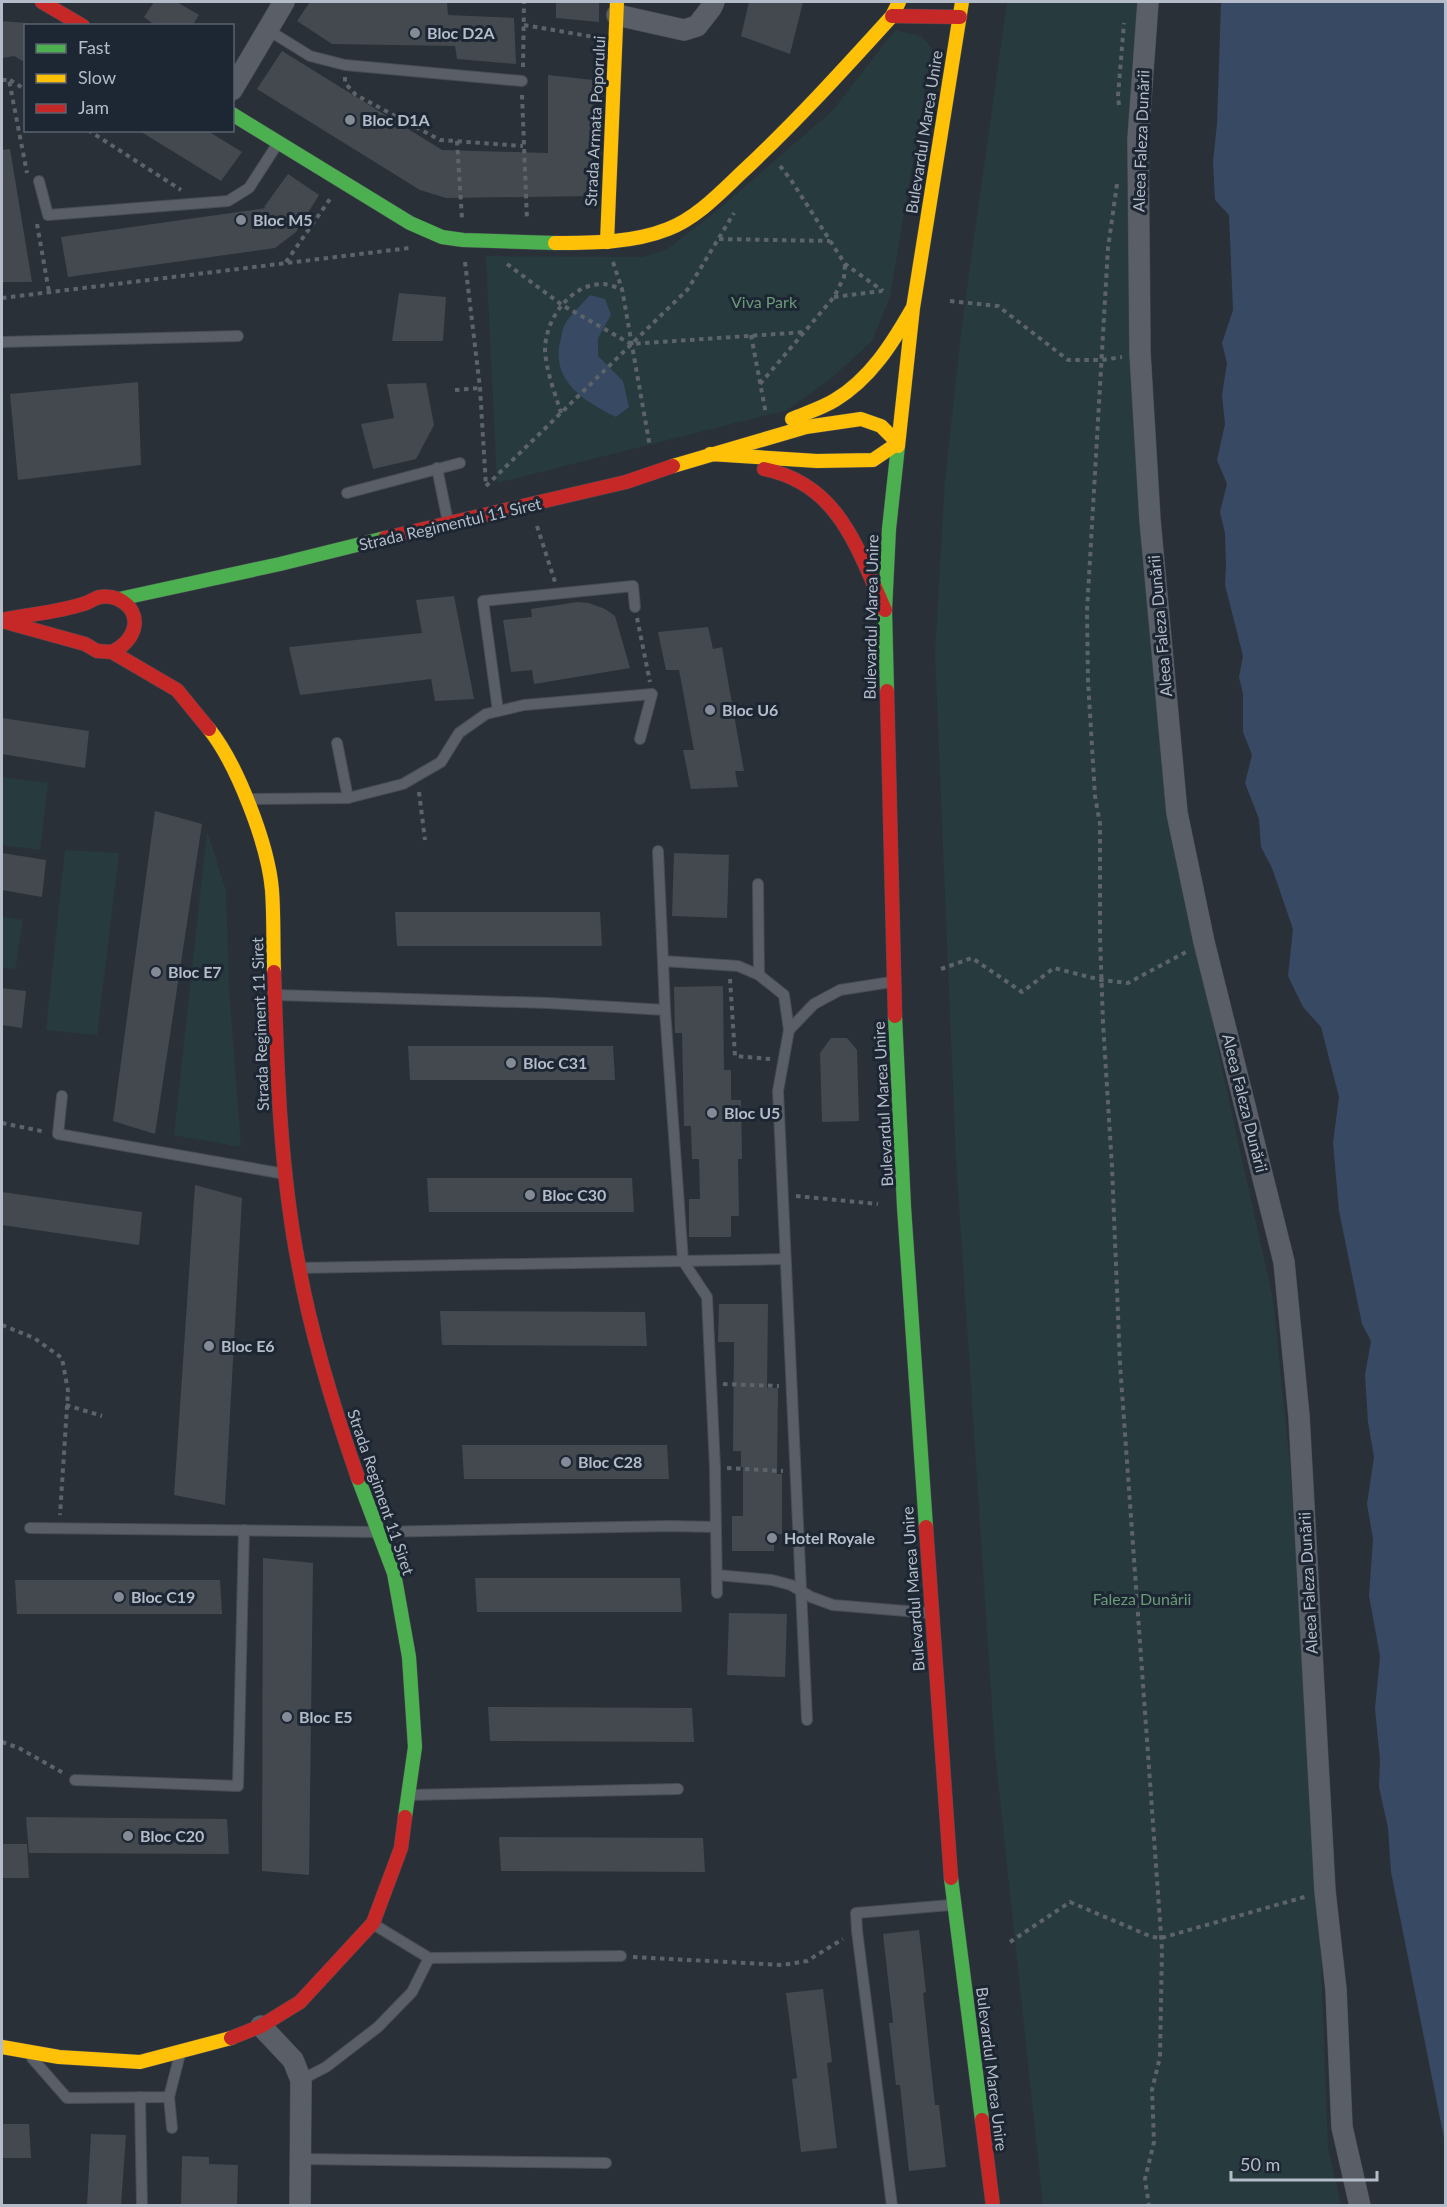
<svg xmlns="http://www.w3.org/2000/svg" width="1447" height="2207" font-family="Lato,sans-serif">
	<rect width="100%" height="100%" fill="#2a3038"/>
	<g fill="#273a3e">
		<polygon points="1007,2 1142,2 1136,241 1187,895 1221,1064 1273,1299 1290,1465 1319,1908 1328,2147 1341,2205 1043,2205 995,1752 956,1159 935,653 945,480 962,324"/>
		<polygon points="895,30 921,36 932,48 890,297 872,341 833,377 787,410 497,483 486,256 643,257 666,250 719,209 833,110"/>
		<polygon points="2,777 48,783 40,850 2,845"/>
		<polygon points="207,831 226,891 229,988 241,1147 174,1135"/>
		<polygon points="65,850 119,853 97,1035 46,1030"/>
		<polygon points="2,916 23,920 15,970 2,967"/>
	</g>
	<g fill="#384963">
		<polygon points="1221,2 1445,2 1445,2143 1391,1872 1388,1828 1379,1787 1380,1760 1375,1709 1380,1656 1369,1596 1373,1539 1367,1504 1374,1457 1368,1422 1365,1375 1371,1341 1362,1324 1339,1211 1333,1143 1339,1097 1321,1027 1303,1007 1288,976 1293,929 1272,868 1261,847 1259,819 1245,783 1252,755 1243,732 1243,694 1239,677 1243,656 1225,585 1226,566 1225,533 1220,512 1227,484 1217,460 1225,424 1222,395 1227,363 1222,343 1233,310 1229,215 1215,200 1213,162 1217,124"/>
		<path d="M590,295L605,299L611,315L598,338V356L623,381L629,407L616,417C586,402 551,382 560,342C562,336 562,329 565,324C571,314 582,304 590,295Z"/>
	</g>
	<g fill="#444950">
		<polygon points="154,2 177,2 199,15 192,26 156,26 144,17"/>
		<polygon points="310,2 447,2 448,15 514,18 516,64 457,59 455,46 332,44 297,21"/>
		<polygon points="556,2 599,2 599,22 556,18"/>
		<polygon points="749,2 803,2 790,54 741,36"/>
		<polygon points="2,21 26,23 26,63 14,56 2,58"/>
		<polygon points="282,51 442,150 548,153 548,75 593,80 592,196 446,198 420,190 257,89"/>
		<polygon points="138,130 206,130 242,152 221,181"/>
		<polygon points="10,149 32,282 2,282 2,150"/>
		<polygon points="288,174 319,195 296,232 275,248 68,277 61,237 266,208 264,207"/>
		<polygon points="399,293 446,297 443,341 392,341"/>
		<polygon points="138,382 141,465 18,480 10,394"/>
		<polygon points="426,383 434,425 416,459 373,469 361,424 394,418 387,384"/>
		<polygon points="454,596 474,699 435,701 431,679 300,695 289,647 422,633 416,600"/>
		<polygon points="578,602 589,603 605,609 615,616 630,668 534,684 532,670 511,672 503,620 532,617 531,609"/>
		<polygon points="708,627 713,649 722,647 744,771 735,771 738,787 691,789 683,750 694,750 679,670 666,670 658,632"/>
		<polygon points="2,718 89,731 85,768 2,754"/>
		<polygon points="155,811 202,824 155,1134 113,1121"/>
		<polygon points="2,853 46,860 42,897 2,890"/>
		<polygon points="674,853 729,855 727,918 672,916"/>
		<polygon points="395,912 600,912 602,946 397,946"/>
		<polygon points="723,986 724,1070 731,1070 731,1100 741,1100 742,1159 738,1159 739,1216 731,1216 731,1237 689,1237 689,1199 700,1199 699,1159 692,1159 691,1126 684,1126 682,1033 675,1033 674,987"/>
		<polygon points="2,988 26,991 22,1028 2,1025"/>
		<polygon points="831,1038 847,1038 857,1050 859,1121 822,1122 820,1053"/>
		<polygon points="408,1046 613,1046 615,1080 410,1080"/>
		<polygon points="427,1178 632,1178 634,1212 429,1212"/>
		<polygon points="195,1185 242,1198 225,1505 174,1495"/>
		<polygon points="2,1192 142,1212 139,1245 2,1225"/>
		<polygon points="719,1304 768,1304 767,1388 778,1388 777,1474 782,1474 782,1534 774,1534 774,1551 732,1551 732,1516 743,1516 743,1467 741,1467 741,1451 733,1451 734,1342 718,1342"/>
		<polygon points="440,1311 645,1312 647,1346 442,1345"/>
		<polygon points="462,1445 667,1445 669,1479 464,1479"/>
		<polygon points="263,1558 313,1563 309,1875 262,1871"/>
		<polygon points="475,1578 680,1578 682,1612 477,1612"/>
		<polygon points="15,1580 220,1580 222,1614 17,1614"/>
		<polygon points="729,1613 787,1614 785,1677 727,1675"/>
		<polygon points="488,1707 692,1708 694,1742 490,1741"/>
		<polygon points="26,1817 227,1819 229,1854 29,1853"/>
		<polygon points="499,1837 703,1838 705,1872 501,1871"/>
		<polygon points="2,1844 27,1844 29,1878 2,1878"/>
		<polygon points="919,1930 926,1992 923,1993 935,2105 939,2105 946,2167 909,2171 900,2085 896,2085 889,2023 893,2023 883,1934"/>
		<polygon points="823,1989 832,2062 827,2063 837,2148 801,2152 792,2079 797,2078 786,1993"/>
		<polygon points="2,2124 29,2124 31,2158 2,2158"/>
		<polygon points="91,2134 126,2135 121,2205 87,2205"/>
		<polygon points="182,2156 209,2157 209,2164 238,2165 237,2205 181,2205"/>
	</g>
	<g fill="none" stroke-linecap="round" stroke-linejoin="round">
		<g stroke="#484c53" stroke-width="12">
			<g id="lane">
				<polyline points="268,30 310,56 345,65 522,81"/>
				<polyline points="39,181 48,215 228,201 249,188 278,143"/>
				<polyline points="2,342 238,336"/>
				<polyline points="437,468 448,522"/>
				<polyline points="347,493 460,463"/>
				<polyline points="498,711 483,601 633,586 635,607"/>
				<polyline points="337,743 348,798"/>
				<polyline points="250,799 348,798 403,784 441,762 459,733 486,714 524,705 652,694 640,739"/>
				<polyline points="658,851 663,961"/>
				<polyline points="758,884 759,975"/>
				<polyline points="277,995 548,1003 665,1010 663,961 738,966 759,975 784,995 789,1030 778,1091 807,1720"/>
				<polyline points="665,1010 683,1261 707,1297 715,1467 717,1593"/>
				<polyline points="789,1030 814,1004 840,990 891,982"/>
				<polyline points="62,1096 58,1134 285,1174"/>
				<polyline points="299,1268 785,1259"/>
				<polyline points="30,1528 377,1532 669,1526 716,1527"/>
				<polyline points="717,1575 772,1580 791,1585 811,1597 833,1605 930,1613"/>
				<polyline points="75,1780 238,1786 244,1530"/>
				<polyline points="409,1795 678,1789"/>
				<polyline points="373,1924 429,1958 621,1956"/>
				<polyline points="32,2058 67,2098 169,2097 180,2054"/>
				<polyline points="301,2080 326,2067 378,2027 412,1992 429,1958"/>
				<polyline points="140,2097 142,2206"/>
				<polyline points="169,2097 172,2128"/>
				<polyline points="301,2159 606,2163"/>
				<polyline points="892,2206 857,1931 856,1913 951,1905"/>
			</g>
		</g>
		<g stroke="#484c53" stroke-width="22">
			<g id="street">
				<polyline points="1148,2 1138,139 1140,353 1150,520 1177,813 1204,942 1284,1262 1299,1416 1325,1891 1336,1990 1342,2127 1360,2206"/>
				<polyline points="617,15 684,30 697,26 711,8 714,2"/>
				<polyline points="232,90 284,2"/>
				<polyline points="261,2026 293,2060 301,2080 300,2206"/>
			</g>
		</g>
		<g stroke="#484c53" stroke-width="15">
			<g id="fast">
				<polyline points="232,114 410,223 442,237 463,240 555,243"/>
				<polyline points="119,599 280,564 385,538"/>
				<polyline points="887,691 885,610 889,529 898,446"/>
				<polyline points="895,1016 904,1207 926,1527"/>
				<polyline points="358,1478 394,1573 409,1657 415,1747 405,1817"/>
				<polyline points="951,1878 982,2120"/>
			</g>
		</g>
		<g stroke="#484c53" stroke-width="15">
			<g id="slow">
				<polyline points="607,242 617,2"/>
				<path d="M555,243C592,243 633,243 668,229C696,218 718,195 740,174C794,124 843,70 892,16L899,2"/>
				<path d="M792,419C806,413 822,408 835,400C870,379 892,344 912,309"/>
				<polyline points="898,446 913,308 962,2"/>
				<polyline points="673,466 806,427 861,419 881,426 898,443 873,460 817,461 710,454"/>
				<path d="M209,729C237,764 268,844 272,890C274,917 273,945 274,972"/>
				<polyline points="2,2047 59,2057 140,2062 231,2038"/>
			</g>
		</g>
		<g stroke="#484c53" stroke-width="15">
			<g id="jam">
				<polyline points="42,2 83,26"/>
				<polyline points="892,16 960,17"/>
				<path d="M764,469C839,484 857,548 885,610"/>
				<polyline points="385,538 626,482 673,466"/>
				<path d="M6,619C31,614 59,612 83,604C89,603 94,598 100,597C107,596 113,597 118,599C146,613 135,642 112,652"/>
				<polyline points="2,621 85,644 97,651 112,652 177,690 209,729"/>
				<polyline points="887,691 895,1016"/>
				<path d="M274,972C277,1071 280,1170 299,1267C312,1339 334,1409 358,1478"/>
				<polyline points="926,1527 951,1878"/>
				<polyline points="231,2038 261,2026 300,2002 373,1923 401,1848 405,1817"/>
				<polyline points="982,2120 993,2206"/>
			</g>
		</g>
		<g stroke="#5d636a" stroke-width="4" stroke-dasharray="4.5 4.5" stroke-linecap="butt">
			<polyline points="524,25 594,37"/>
			<polyline points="523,67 524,2"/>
			<polyline points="345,77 345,83 356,95 440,140 523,146"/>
			<polyline points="2,80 9,80 27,173"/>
			<polyline points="10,80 26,90"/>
			<polyline points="522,95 527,220"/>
			<polyline points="1119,105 1118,96 1124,23"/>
			<polyline points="88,130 181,190"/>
			<polyline points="457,141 462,219"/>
			<polyline points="780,166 791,180 845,264 883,291"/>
			<polyline points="1117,184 1108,248 1087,611 1088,681 1095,796 1100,824 1100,937 1103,1023 1112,1167 1120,1364 1162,1949 1160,2057 1152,2090 1154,2142 1145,2179 1149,2206"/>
			<polyline points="37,224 49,292"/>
			<polyline points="719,239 830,241"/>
			<polyline points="286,262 330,199"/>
			<polyline points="465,262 480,388 486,486"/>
			<polyline points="613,262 622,289 650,447"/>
			<polyline points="507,264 562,305 631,344 806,332"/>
			<polyline points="834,297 882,291"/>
			<polyline points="2,298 409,248"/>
			<polyline points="950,301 998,306 1068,360 1102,360 1122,357"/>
			<polyline points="751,335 766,414"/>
			<polyline points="760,384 834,297 844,277 845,265"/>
			<polyline points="455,390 480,388"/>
			<path d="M561,413C555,393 546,371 545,350C545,320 570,283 604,284C609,285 616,287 622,289"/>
			<polyline points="486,486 688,289 734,213"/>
			<polyline points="537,526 555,582"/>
			<polyline points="637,618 650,682"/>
			<polyline points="419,792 425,840"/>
			<polyline points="941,969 972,958 1022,992 1054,968 1101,980 1128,983 1186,952"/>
			<polyline points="730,979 735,1056 770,1059"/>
			<polyline points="2,1123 46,1132"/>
			<polyline points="796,1196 878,1204"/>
			<polyline points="2,1325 34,1338 62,1358 68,1391 60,1515"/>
			<polyline points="723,1384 779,1386"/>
			<polyline points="66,1405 102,1416"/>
			<polyline points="727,1468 783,1471"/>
			<polyline points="2,1742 19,1748 65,1774"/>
			<polyline points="1010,1942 1070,1902 1152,1937 1161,1938 1308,1896"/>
			<polyline points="633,1957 782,1965 807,1961 843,1939"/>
		</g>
		<use href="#lane" stroke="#5a5e66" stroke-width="10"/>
		<use href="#street" stroke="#5a5e66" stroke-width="21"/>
		<use href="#fast" stroke="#4caf50" stroke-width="14"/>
		<use href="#slow" stroke="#ffc107" stroke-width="14"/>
		<use href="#jam" stroke="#c62828" stroke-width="14"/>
	</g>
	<g fill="#848b96" stroke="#1d2633" stroke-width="2">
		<circle cx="415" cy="33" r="6"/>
		<circle cx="350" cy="120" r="6"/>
		<circle cx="241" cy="220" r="6"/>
		<circle cx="710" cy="710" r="6"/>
		<circle cx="156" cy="972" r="6"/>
		<circle cx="511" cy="1063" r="6"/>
		<circle cx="712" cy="1113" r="6"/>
		<circle cx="530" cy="1195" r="6"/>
		<circle cx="209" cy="1346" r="6"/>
		<circle cx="566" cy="1462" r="6"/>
		<circle cx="772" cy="1538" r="6"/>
		<circle cx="119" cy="1597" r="6"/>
		<circle cx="287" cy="1717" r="6"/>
		<circle cx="128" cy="1836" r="6"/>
	</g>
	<g text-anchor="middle" stroke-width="6" stroke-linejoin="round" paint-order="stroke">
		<g font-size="16" font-weight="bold" fill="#b4bcc9" stroke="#1d2633" text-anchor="start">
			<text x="427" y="39">Bloc D2A</text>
			<text x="362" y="126">Bloc D1A</text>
			<text x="253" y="226">Bloc M5</text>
			<text x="722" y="716">Bloc U6</text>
			<text x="168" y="978">Bloc E7</text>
			<text x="523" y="1069">Bloc C31</text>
			<text x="724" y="1119">Bloc U5</text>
			<text x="542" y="1201">Bloc C30</text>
			<text x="221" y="1352">Bloc E6</text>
			<text x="578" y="1468">Bloc C28</text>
			<text x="784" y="1544">Hotel Royale</text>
			<text x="131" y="1603">Bloc C19</text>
			<text x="299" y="1723">Bloc E5</text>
			<text x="140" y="1842">Bloc C20</text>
		</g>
		<g font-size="16" fill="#b4bcc9" stroke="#1d2633">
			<text transform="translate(595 121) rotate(-87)" y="6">Strada Armata Poporului</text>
			<text transform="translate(924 132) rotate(-81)" y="6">Bulevardul Marea Unire</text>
			<text transform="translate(1141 141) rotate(-88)" y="6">Aleea Faleza Dunării</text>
			<text transform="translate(450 524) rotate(-13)" y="6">Strada Regimentul 11 Siret</text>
			<text transform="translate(871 617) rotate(-89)" y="6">Bulevardul Marea Unire</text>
			<text transform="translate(1160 626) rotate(-95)" y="6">Aleea Faleza Dunării</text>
			<text transform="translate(260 1024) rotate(-92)" y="6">Strada Regiment 11 Siret</text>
			<text transform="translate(1245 1103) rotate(76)" y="6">Aleea Faleza Dunării</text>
			<text transform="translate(883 1104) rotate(-93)" y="6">Bulevardul Marea Unire</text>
			<text transform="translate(381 1492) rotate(71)" y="6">Strada Regiment 11 Siret</text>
			<text transform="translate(1308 1583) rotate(-93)" y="6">Aleea Faleza Dunării</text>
			<text transform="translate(913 1589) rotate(-94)" y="6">Bulevardul Marea Unire</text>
			<text transform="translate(992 2069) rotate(83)" y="6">Bulevardul Marea Unire</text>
		</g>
		<g font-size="16" fill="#6b9a76" stroke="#1d2633">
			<text x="764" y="308">Viva Park</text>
			<text x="1142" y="1605">Faleza Dunării</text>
		</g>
	</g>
	<rect width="1447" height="2207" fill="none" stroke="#b4bcc9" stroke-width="6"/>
	<rect x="24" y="24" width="210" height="108" fill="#1d2633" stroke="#59626f" stroke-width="1.5"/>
	<rect x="36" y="44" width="30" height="9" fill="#4caf50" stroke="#59626f" stroke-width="1.5"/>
	<text x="78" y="54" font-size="18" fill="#b4bcc9">Fast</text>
	<rect x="36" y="74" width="30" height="9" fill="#ffc107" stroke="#59626f" stroke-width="1.5"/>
	<text x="78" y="84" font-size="18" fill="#b4bcc9">Slow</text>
	<rect x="36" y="104" width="30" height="9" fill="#c62828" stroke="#59626f" stroke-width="1.5"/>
	<text x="78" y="114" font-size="18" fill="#b4bcc9">Jam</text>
	<path d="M1231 2171v9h146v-9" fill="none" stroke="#b4bcc9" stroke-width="3"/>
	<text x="1240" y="2171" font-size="18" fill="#b4bcc9" stroke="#1d2633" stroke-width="4.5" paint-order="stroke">50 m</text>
</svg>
